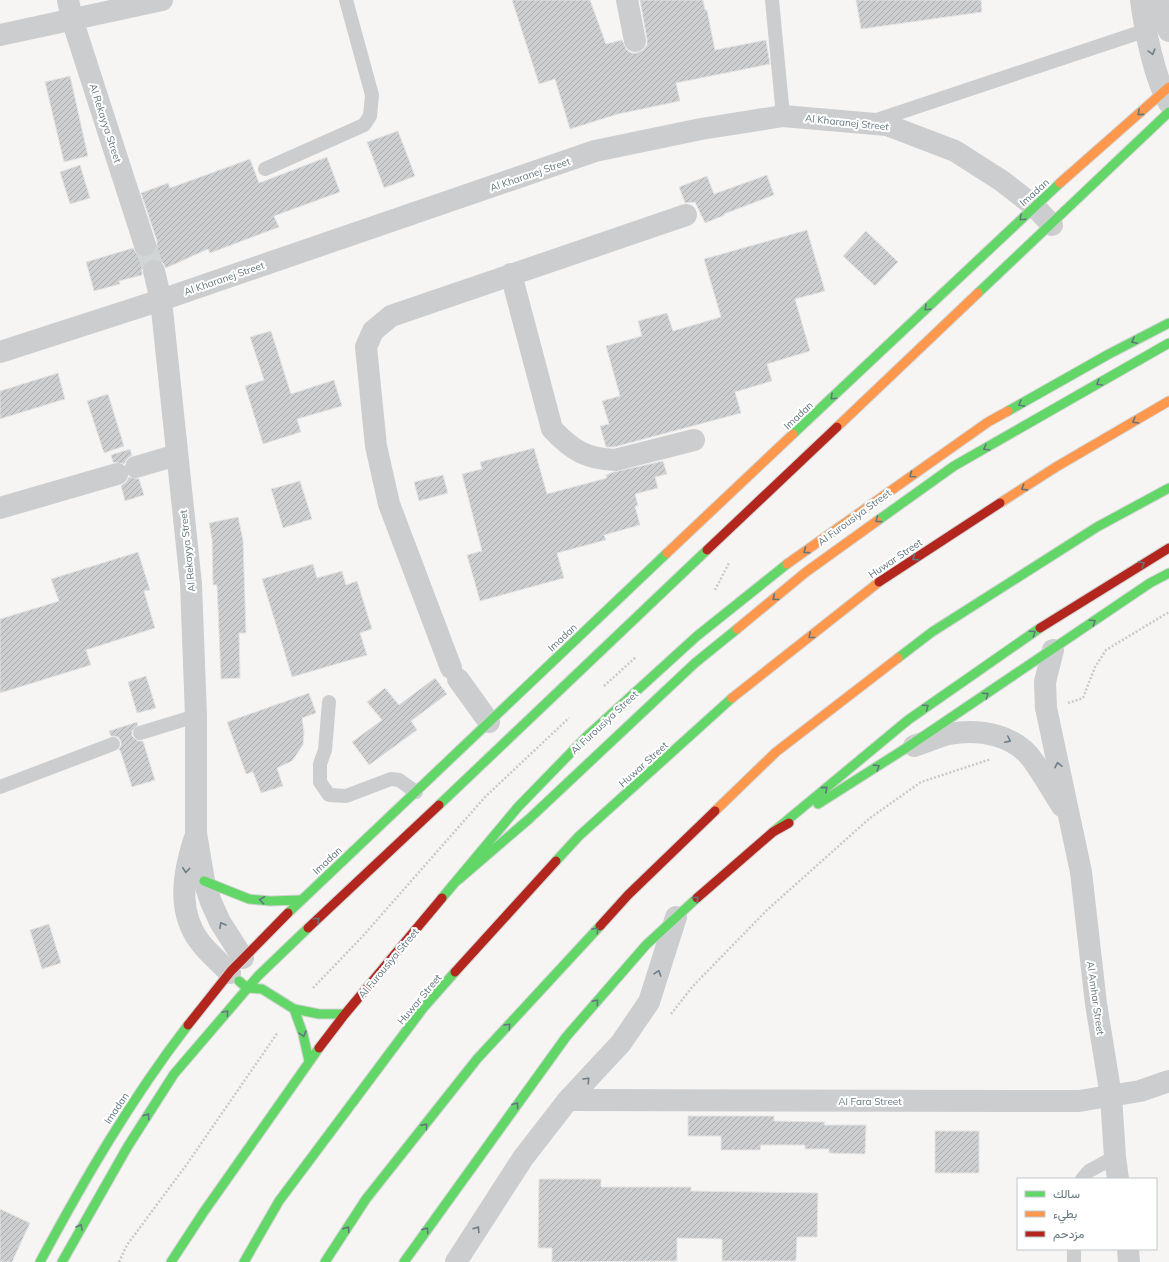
<svg xmlns="http://www.w3.org/2000/svg" width="1169" height="1262" font-family="Mulish,Vazirmatn,sans-serif">
	<defs>
		<pattern id="building-hatch" width="6" height="6" patternUnits="userSpaceOnUse"><rect width="6" height="6" fill="#cdcecf"/><path d="M-1 1l2-2M0 6l6-6M5 7l2-2" fill="none" stroke="#aaacad"/></pattern>
	</defs>
	<rect width="100%" height="100%" fill="#f6f5f4"/>
	<g fill="url(#building-hatch)" stroke="#e5e4e4">
		<polygon points="512,0 590,0 606,44 622,40 626,49 631,53 637,53 643,50 647,45 647,39 640,0 703,0 705,10 707,10 715,50 766,40 770,64 676,83 680,101 618,114 570,129 555,79 539,84"/>
		<polygon points="856,0 981,0 982,12 861,29"/>
		<polygon points="70,76 88,156 64,162 45,82"/>
		<polygon points="398,131 415,176 384,188 367,142"/>
		<polygon points="327,157 340,192 274,216 279,227 210,253 208,249 166,268 163,263 158,259 151,259 146,262 142,267 142,275 119,281 120,284 94,291 86,262 133,248 137,254 142,257 148,257 154,254 157,248 157,241 141,193 168,183 170,188 250,159 259,183"/>
		<polygon points="80,165 90,198 70,204 60,172"/>
		<polygon points="767,175 774,195 724,214 725,215 705,223 695,202 685,203 679,187 707,176 714,194"/>
		<polygon points="807,230 825,291 795,299 810,351 767,364 772,381 735,392 741,413 614,447 606,447 600,426 609,424 602,401 620,396 606,346 642,336 638,321 667,313 673,331 721,317 704,259"/>
		<polygon points="866,231 898,262 875,286 843,256"/>
		<polygon points="271,331 291,394 334,380 342,406 297,419 301,432 263,444 245,386 264,380 250,337"/>
		<polygon points="58,373 65,399 0,419 0,391"/>
		<polygon points="108,394 124,446 104,453 87,401"/>
		<polygon points="534,448 547,494 607,478 606,475 614,472 663,461 667,474 655,477 658,488 635,494 638,506 635,506 640,525 604,535 606,540 557,553 564,578 480,601 467,555 482,551 462,474 482,469 480,462"/>
		<polygon points="130,449 132,455 127,459 124,464 113,462 111,455"/>
		<polygon points="443,475 448,493 419,501 414,482"/>
		<polygon points="129,477 139,479 144,495 125,501 121,486 126,482"/>
		<polygon points="300,481 312,519 283,528 271,489"/>
		<polygon points="238,517 243,540 246,633 239,633 240,678 221,679 217,585 213,585 212,539 209,523"/>
		<polygon points="138,552 150,590 144,591 155,628 86,650 91,665 0,693 0,619 59,601 51,579"/>
		<polygon points="313,564 317,578 342,571 346,585 357,581 372,629 360,633 367,655 292,677 262,579"/>
		<polygon points="146,676 156,708 137,713 128,682"/>
		<polygon points="435,678 447,694 411,721 417,730 369,765 352,742 382,720 367,702 385,688 399,705"/>
		<polygon points="309,693 316,713 302,718 304,732 303,745 292,761 277,768 283,786 261,793 253,772 246,774 227,722"/>
		<polygon points="137,722 138,725 132,731 132,736 138,741 143,741 155,780 132,787 120,750 118,750 121,746 121,741 118,737 111,736 109,731"/>
		<polygon points="49,924 61,963 42,969 30,930"/>
		<polygon points="688,1116 774,1116 774,1121 825,1122 824,1125 866,1125 865,1154 829,1153 829,1149 805,1149 805,1145 761,1145 760,1150 721,1150 721,1136 688,1136"/>
		<rect x="935" y="1131" width="44" height="42"/>
		<polygon points="539,1179 601,1179 601,1187 691,1187 691,1191 818,1193 817,1237 797,1237 796,1261 722,1261 722,1239 677,1238 677,1261 552,1262 552,1248 538,1248"/>
		<polygon points="0,1209 30,1223 12,1262 0,1262"/>
	</g>
	<g fill="none" stroke-linecap="round" stroke-linejoin="round">
		<polyline stroke="#d1d5d6" stroke-width="22" stroke-dasharray="22 11" stroke-linecap="butt" points="145,245 154,271"/>
		<g stroke="#d1d3d3" stroke-width="11">
			<g id="fast">
				<polyline points="978,293 1169,112"/>
				<polyline points="1008,411 1109,354 1169,323"/>
				<polyline points="793,434 1060,183"/>
				<polyline points="877,521 954,466 1169,343"/>
				<polyline points="898,658 932,632 1097,527 1169,488"/>
				<polyline points="818,804 903,750 1150,583 1169,573"/>
				<polyline points="439,805 707,550"/>
				<polyline points="773,832 908,720 1040,628"/>
				<polyline points="556,861 579,836 732,698"/>
				<polyline points="458,880 529,819 695,663 737,629"/>
				<polyline points="204,881 249,899 270,901 301,900"/>
				<polyline points="442,898 518,807 587,736 697,636 787,564"/>
				<polyline points="288,913 667,553"/>
				<polyline points="239,981 247,988 262,989 294,1009 319,1014 345,1014"/>
				<polyline points="294,1009 303,1034 309,1061"/>
				<path d="M40,1262C84,1180 131,1099 188,1025"/>
				<polyline points="62,1262 128,1146 174,1074 258,976 308,928"/>
				<polyline points="171,1262 203,1213 319,1048"/>
				<polyline points="244,1262 279,1201 424,1007 455,972"/>
				<polyline points="325,1262 366,1199 477,1059 600,926"/>
				<polyline points="404,1262 566,1037 646,945 697,898"/>
			</g>
		</g>
		<g stroke="#d1d3d3" stroke-width="11">
			<g id="slow">
				<polyline points="1060,183 1169,87"/>
				<polyline points="837,427 978,293"/>
				<polyline points="1000,503 1056,467 1169,401"/>
				<polyline points="667,553 793,434"/>
				<polyline points="787,564 988,422 1008,411"/>
				<polyline points="737,629 806,572 877,521"/>
				<polyline points="732,698 879,582"/>
				<polyline points="715,811 776,752 898,658"/>
			</g>
		</g>
		<g stroke="#d1d3d3" stroke-width="11">
			<g id="jam">
				<polyline points="707,550 837,427"/>
				<polyline points="879,582 1000,503"/>
				<polyline points="1040,628 1169,548"/>
				<polyline points="697,898 773,832 789,823"/>
				<polyline points="600,926 628,895 715,811"/>
				<polyline points="308,928 439,805"/>
				<polyline points="455,972 556,861"/>
				<polyline points="188,1025 231,971 288,913"/>
				<polyline points="319,1048 345,1014 442,898"/>
			</g>
		</g>
		<g stroke="#cacaca" stroke-width="2.5" stroke-dasharray="2 2" stroke-linecap="butt">
			<polyline points="715,590 729,563"/>
			<polyline points="604,686 636,657"/>
			<polyline points="1068,703 1083,698 1095,667 1106,650 1169,612"/>
			<polyline points="313,988 362,937 485,797 569,718"/>
			<polyline points="671,1014 693,986 767,910 870,818 921,782 991,759"/>
			<polyline points="119,1262 127,1245 187,1164 278,1032"/>
		</g>
		<g stroke="#cccdce" stroke-width="14">
			<polyline points="772,0 783,116"/>
			<polyline points="874,121 1147,30"/>
			<polyline points="265,169 364,125 370,116 372,95 346,0"/>
			<polyline points="329,702 325,750 320,764 320,782 329,795 346,796 391,779 399,780 416,792"/>
			<polyline points="140,733 196,716"/>
			<polyline points="0,787 113,744"/>
			<polyline points="1082,1179 1089,1171 1115,1157"/>
			<polyline points="1074,1249 1074,1262"/>
		</g>
		<g stroke="#cccdce" stroke-width="22">
			<polyline points="68,0 72,19 145,245"/>
			<polyline points="627,0 635,41"/>
			<path d="M1141,0C1145,30 1154,77 1169,103"/>
			<polyline points="1157,0 1169,31"/>
			<polyline points="0,35 162,0"/>
			<polyline points="154,271 161,300 191,584 196,716 196,833 204,881 211,902 220,922 243,958"/>
			<path d="M511,274L552,429C572,450 586,459 615,460L694,440"/>
			<polyline points="0,352 161,300 595,151 701,129 783,116 887,125 955,151 1002,181 1034,206 1052,225"/>
			<polyline points="136,467 177,455"/>
			<polyline points="0,508 117,474"/>
			<polyline points="1053,650 1045,682 1046,708 1081,872 1096,1004 1111,1096 1115,1157 1118,1179"/>
			<polyline points="451,668 389,504 376,446 366,347 373,331 391,316 686,215"/>
			<polyline points="458,679 489,722"/>
			<path d="M914,746C926,742 938,737 949,734C980,728 1016,735 1034,762C1044,776 1053,792 1062,806"/>
			<path d="M194,840C185,869 178,902 193,931C201,947 217,960 230,973"/>
			<polyline points="568,1100 1079,1101 1140,1091 1169,1081"/>
			<polyline points="1128,1249 1129,1262"/>
			<polyline points="456,1262 523,1158 568,1100 621,1043 649,1002 676,917"/>
		</g>
		<use href="#fast" stroke="#63d668" stroke-width="9"/>
		<use href="#slow" stroke="#ff974d" stroke-width="9"/>
		<use href="#jam" stroke="#b3261e" stroke-width="9"/>
	</g>
	<defs><path id="oneway-chevron" d="M-2-3.5L2.5 0L-2 3.5" fill="none" stroke-width="1.6" stroke-linecap="round" stroke-linejoin="round"/></defs>
	<g stroke="#6d7f86">
		<use href="#oneway-chevron" transform="translate(1152 52) rotate(75)"/>
		<use href="#oneway-chevron" transform="translate(1008 740) rotate(27)"/>
		<use href="#oneway-chevron" transform="translate(1058 765) rotate(-102)"/>
		<use href="#oneway-chevron" transform="translate(186 870) rotate(96)"/>
		<use href="#oneway-chevron" transform="translate(222 925) rotate(-119)"/>
		<use href="#oneway-chevron" transform="translate(658 973) rotate(-72)"/>
		<use href="#oneway-chevron" transform="translate(587 1080) rotate(-47)"/>
		<use href="#oneway-chevron" transform="translate(477 1229) rotate(-57)"/>
	</g>
	<g stroke="#62767e">
		<use href="#oneway-chevron" transform="translate(1140 113) rotate(139)"/>
		<use href="#oneway-chevron" transform="translate(1022 218) rotate(137)"/>
		<use href="#oneway-chevron" transform="translate(927 308) rotate(137)"/>
		<use href="#oneway-chevron" transform="translate(1134 341) rotate(153)"/>
		<use href="#oneway-chevron" transform="translate(1099 383) rotate(150)"/>
		<use href="#oneway-chevron" transform="translate(833 397) rotate(137)"/>
		<use href="#oneway-chevron" transform="translate(1021 404) rotate(151)"/>
		<use href="#oneway-chevron" transform="translate(1135 421) rotate(150)"/>
		<use href="#oneway-chevron" transform="translate(986 448) rotate(150)"/>
		<use href="#oneway-chevron" transform="translate(912 475) rotate(145)"/>
		<use href="#oneway-chevron" transform="translate(1024 488) rotate(147)"/>
		<use href="#oneway-chevron" transform="translate(878 520) rotate(144)"/>
		<use href="#oneway-chevron" transform="translate(806 551) rotate(144)"/>
		<use href="#oneway-chevron" transform="translate(915 558) rotate(147)"/>
		<use href="#oneway-chevron" transform="translate(1142 564) rotate(-31)"/>
		<use href="#oneway-chevron" transform="translate(775 598) rotate(141)"/>
		<use href="#oneway-chevron" transform="translate(1093 622) rotate(-34)"/>
		<use href="#oneway-chevron" transform="translate(1033 633) rotate(-35)"/>
		<use href="#oneway-chevron" transform="translate(811 636) rotate(141)"/>
		<use href="#oneway-chevron" transform="translate(986 695) rotate(-34)"/>
		<use href="#oneway-chevron" transform="translate(926 707) rotate(-35)"/>
		<use href="#oneway-chevron" transform="translate(877 767) rotate(-32)"/>
		<use href="#oneway-chevron" transform="translate(825 789) rotate(-40)"/>
		<use href="#oneway-chevron" transform="translate(696 899) rotate(-43)"/>
		<use href="#oneway-chevron" transform="translate(262 900) rotate(-174)"/>
		<use href="#oneway-chevron" transform="translate(317 920) rotate(-43)"/>
		<use href="#oneway-chevron" transform="translate(596 930) rotate(-47)"/>
		<use href="#oneway-chevron" transform="translate(596 1002) rotate(-49)"/>
		<use href="#oneway-chevron" transform="translate(226 1013) rotate(-50)"/>
		<use href="#oneway-chevron" transform="translate(508 1026) rotate(-47)"/>
		<use href="#oneway-chevron" transform="translate(303 1034) rotate(74)"/>
		<use href="#oneway-chevron" transform="translate(516 1105) rotate(-54)"/>
		<use href="#oneway-chevron" transform="translate(147 1116) rotate(-57)"/>
		<use href="#oneway-chevron" transform="translate(425 1126) rotate(-51)"/>
		<use href="#oneway-chevron" transform="translate(80 1227) rotate(-61)"/>
		<use href="#oneway-chevron" transform="translate(347 1229) rotate(-57)"/>
		<use href="#oneway-chevron" transform="translate(426 1230) rotate(-55)"/>
	</g>
	<g text-anchor="middle" stroke-width="4" stroke-linejoin="round" paint-order="stroke">
		<g font-size="10" fill="#62767e" stroke="#fff">
			<text transform="translate(847 122) rotate(6)" y="4">Al Kharanej Street</text>
			<text transform="translate(106 123) rotate(72)" y="4">Al Rekayya Street</text>
			<text transform="translate(530 174) rotate(-19)" y="4">Al Kharanej Street</text>
			<text transform="translate(1034 192) rotate(-42)" y="4">Imadan</text>
			<text transform="translate(224 278) rotate(-19)" y="4">Al Kharanej Street</text>
			<text transform="translate(798 415) rotate(-43)" y="4">Imadan</text>
			<text transform="translate(854 517) rotate(-36)" y="4">Al Furousiya Street</text>
			<text transform="translate(187 551) rotate(-96)" y="4">Al Rekayya Street</text>
			<text transform="translate(895 558) rotate(-34)" y="4">Huwar Street</text>
			<text transform="translate(562 637) rotate(-43)" y="4">Imadan</text>
			<text transform="translate(604 722) rotate(-43)" y="4">Al Furousiya Street</text>
			<text transform="translate(643 764) rotate(-42)" y="4">Huwar Street</text>
			<text transform="translate(327 860) rotate(-43)" y="4">Imadan</text>
			<text transform="translate(388 963) rotate(-50)" y="4">Al Furousiya Street</text>
			<text transform="translate(1096 998) rotate(82)" y="4">Al Amhar Street</text>
			<text transform="translate(419 999) rotate(-50)" y="4">Huwar Street</text>
			<text x="870" y="1105">Al Fara Street</text>
			<text transform="translate(116 1108) rotate(-56)" y="4">Imadan</text>
		</g>
	</g>
	<rect x="1017" y="1178" width="140" height="72" fill="#ffffff" stroke="#c0c8cb"/>
	<rect x="1025" y="1191" width="20" height="6" fill="#63d668" stroke="#c0c8cb"/>
	<text x="1053" y="1198" font-size="12" fill="#62767e">سالك</text>
	<rect x="1025" y="1211" width="20" height="6" fill="#ff974d" stroke="#c0c8cb"/>
	<text x="1053" y="1218" font-size="12" fill="#62767e">بطيء</text>
	<rect x="1025" y="1231" width="20" height="6" fill="#b3261e" stroke="#c0c8cb"/>
	<text x="1053" y="1238" font-size="12" fill="#62767e">مزدحم</text>
</svg>
